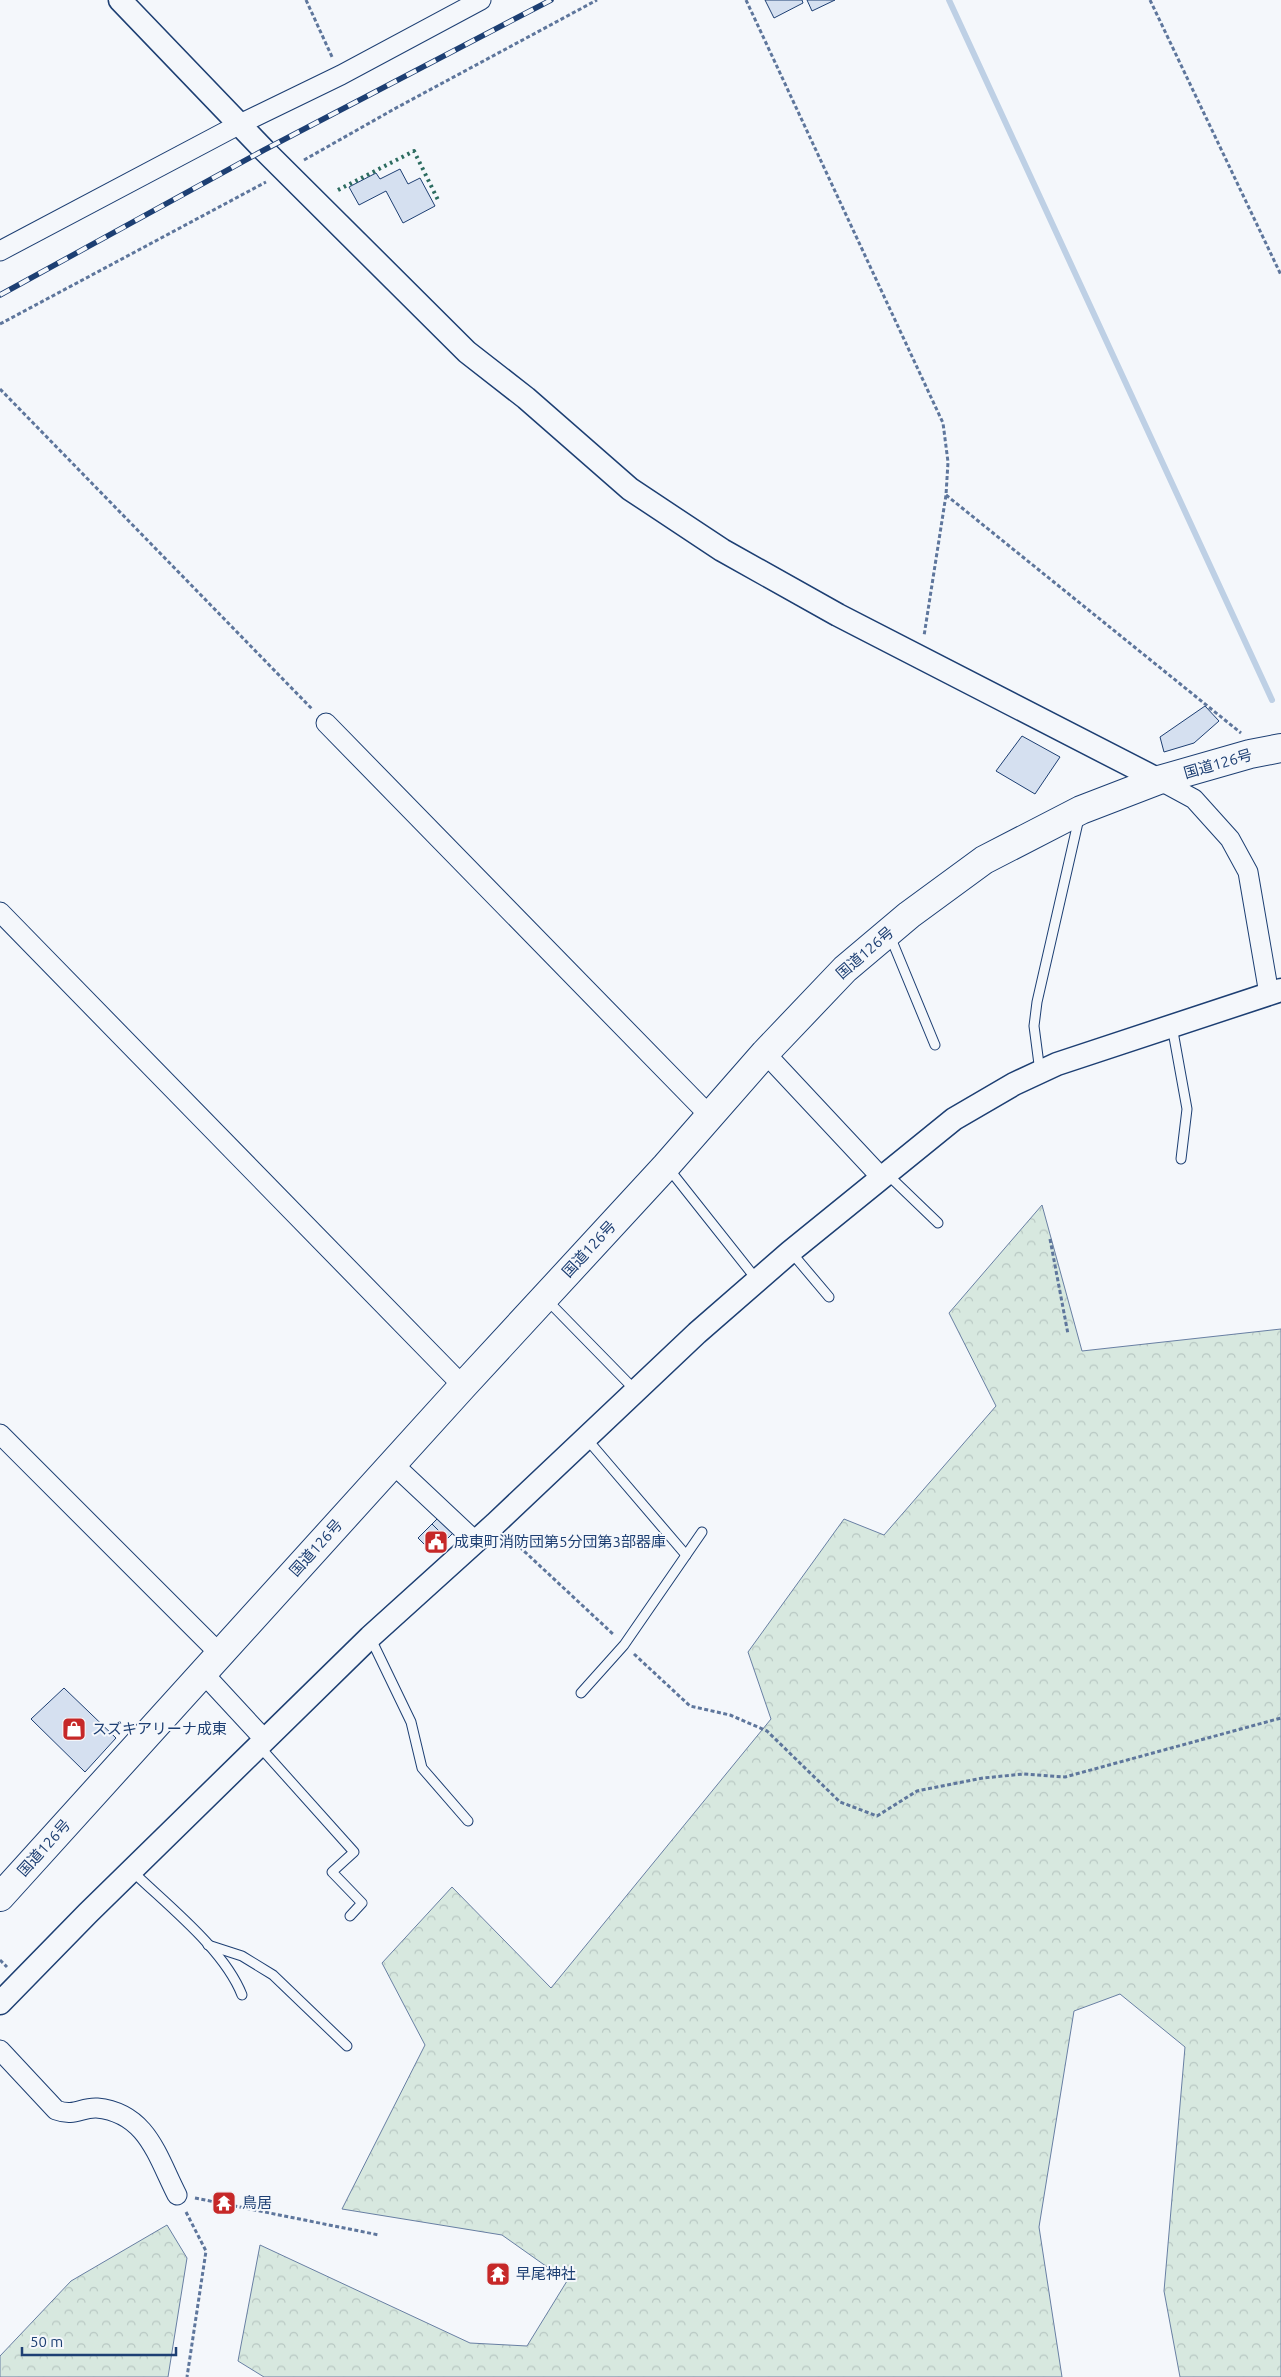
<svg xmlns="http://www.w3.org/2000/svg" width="1281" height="2377" font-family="Ubuntu,'Noto Sans JP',sans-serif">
	<defs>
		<pattern id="forest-crowns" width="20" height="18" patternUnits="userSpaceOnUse" patternTransform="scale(1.25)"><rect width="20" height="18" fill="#d7e8df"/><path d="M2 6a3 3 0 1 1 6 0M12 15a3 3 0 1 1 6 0" fill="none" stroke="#b8c8c3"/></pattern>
	</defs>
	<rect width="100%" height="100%" fill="#f4f7fb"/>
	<g fill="url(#forest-crowns)" stroke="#687fa3">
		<polygon points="1042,1205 1082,1351 1281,1329 1281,2377 1180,2377 1164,2291 1185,2047 1120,1994 1074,2011 1039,2227 1062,2377 264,2377 238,2361 260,2245 470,2343 527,2346 567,2281 502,2235 342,2209 425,2045 382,1963 452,1887 551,1988 771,1719 748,1652 844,1519 884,1535 996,1406 949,1313"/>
		<polygon points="167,2225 187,2258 168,2377 0,2377 0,2356 71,2281"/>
	</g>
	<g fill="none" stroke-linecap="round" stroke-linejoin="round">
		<polyline stroke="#bed0e5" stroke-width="6" points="949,0 1272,700"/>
	</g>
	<g fill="#d5e0f0" stroke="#1d3f73">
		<polygon points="765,0 802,0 803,3 774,18"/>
		<polygon points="807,0 835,0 812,11"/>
		<polygon points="400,169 408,184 420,178 435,206 403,223 386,191 359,205 349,187 376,173 380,179"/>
		<polygon points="1205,706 1219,721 1194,743 1164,752 1160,737"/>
		<polygon points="1022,736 1060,757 1035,794 996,771"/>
		<polygon points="440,1516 455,1531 447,1539 432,1524"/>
		<polygon points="432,1524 447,1539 433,1553 418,1538"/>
		<polygon points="64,1688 116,1738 85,1772 31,1719"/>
	</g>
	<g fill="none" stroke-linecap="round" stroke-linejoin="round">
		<g stroke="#1d3f73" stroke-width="11">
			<g id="service">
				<polyline points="890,936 935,1045"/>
				<polyline points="1172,1026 1187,1109 1181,1159"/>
				<polyline points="1040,1072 1034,1026 1037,1002 1079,818"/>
				<polyline points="669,1169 757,1280"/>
				<polyline points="886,1173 938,1223"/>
				<polyline points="791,1252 829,1297"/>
				<polyline points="547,1300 636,1391"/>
				<polyline points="586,1438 686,1555"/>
				<polyline points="370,1637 411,1722 422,1768 468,1821"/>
				<polyline points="581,1693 624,1645 702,1532"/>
				<polyline points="259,1746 354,1852 332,1872 362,1903 350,1916"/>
				<path d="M132,1871C167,1905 224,1949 242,1995"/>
				<polyline points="208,1945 242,1956 273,1975 347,2046"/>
			</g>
		</g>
		<g stroke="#1d3f73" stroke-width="21">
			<g id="minor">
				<polyline points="0,251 240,124 341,75 481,0"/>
				<polyline points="326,723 710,1116"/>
				<polyline points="1159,780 1194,799 1230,839 1248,872 1269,994"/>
				<polyline points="0,912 463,1386"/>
				<polyline points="765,1053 881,1177"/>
				<polyline points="0,1434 220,1654"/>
				<polyline points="393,1464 475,1541"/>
				<polyline points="203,1673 265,1740"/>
				<path d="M0,2050L56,2110C75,2117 81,2107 97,2108C147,2113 157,2156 177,2195"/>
			</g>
		</g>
		<g stroke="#1d3f73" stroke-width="25">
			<g id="tertiary">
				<polyline points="120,0 264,150 467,352 526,398 630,489 722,550 838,615 1159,780"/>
				<polyline points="0,2003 88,1913 370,1637 495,1524 697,1333 790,1252 954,1119 1014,1084 1057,1064 1281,990"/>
			</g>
		</g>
		<g stroke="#1d3f73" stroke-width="30">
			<polyline id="trunk" points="0,1897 463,1386 666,1166 765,1053 845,969 909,915 984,860 1081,810 1159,780 1250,754 1281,748"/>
		</g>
		<g stroke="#5e769c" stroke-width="3" stroke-dasharray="4 2.5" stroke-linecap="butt">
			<polyline points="306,0 333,59"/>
			<polyline points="746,0 943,423 948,462 946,495 924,636"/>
			<polyline points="1150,0 1281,275"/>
			<polyline points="304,160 396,108 597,0"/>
			<polyline points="0,324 266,182"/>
			<polyline points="0,389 313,710"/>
			<polyline points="946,495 1241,733"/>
			<polyline points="1050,1239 1068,1334"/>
			<polyline points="510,1538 613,1634"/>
			<polyline points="634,1654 690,1706 730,1715 767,1731 840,1802 877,1816 917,1791 983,1778 1024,1774 1065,1777 1281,1718"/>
			<polyline points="0,1960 7,1967"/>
			<polyline points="195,2198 379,2235"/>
			<polyline points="186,2212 206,2251 187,2377"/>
		</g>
		<use href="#service" stroke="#f4f7fb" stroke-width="9"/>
		<use href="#minor" stroke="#f4f7fb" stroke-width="19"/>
		<use href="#tertiary" stroke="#f4f7fb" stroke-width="22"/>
		<use href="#trunk" stroke="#f4f7fb" stroke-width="28"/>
		<g stroke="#1d3f73" stroke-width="5.5">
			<polyline id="rail" points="0,295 264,150 551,0"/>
		</g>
		<use href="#rail" stroke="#f4f7fb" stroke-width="4" stroke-dasharray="11" stroke-linecap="butt"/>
		<polyline stroke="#2c6c60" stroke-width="4" stroke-dasharray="2.5 4" stroke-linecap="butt" points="338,190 414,151 439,202"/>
	</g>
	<defs>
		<g id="civic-square" transform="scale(1.25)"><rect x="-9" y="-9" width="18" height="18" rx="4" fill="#c62828" stroke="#f4f7fb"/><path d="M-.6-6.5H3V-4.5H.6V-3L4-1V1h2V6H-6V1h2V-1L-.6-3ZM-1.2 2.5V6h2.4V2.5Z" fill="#fff"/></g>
		<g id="shop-square" transform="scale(1.25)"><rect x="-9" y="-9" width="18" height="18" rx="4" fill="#c62828" stroke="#f4f7fb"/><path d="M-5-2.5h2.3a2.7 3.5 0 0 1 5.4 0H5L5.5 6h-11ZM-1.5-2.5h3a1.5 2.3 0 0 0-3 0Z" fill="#fff"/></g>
		<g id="temple-square" transform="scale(1.25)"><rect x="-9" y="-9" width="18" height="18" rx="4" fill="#c62828" stroke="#f4f7fb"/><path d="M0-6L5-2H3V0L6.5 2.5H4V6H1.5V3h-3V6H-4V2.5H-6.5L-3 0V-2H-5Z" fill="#fff"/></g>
	</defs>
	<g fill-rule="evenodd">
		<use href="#civic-square" x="436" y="1542"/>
		<use href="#shop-square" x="74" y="1729"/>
		<use href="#temple-square" x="224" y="2203"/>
		<use href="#temple-square" x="498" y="2274"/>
	</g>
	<g text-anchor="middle" stroke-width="4" stroke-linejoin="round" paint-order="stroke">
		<g font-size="15" fill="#1d3f73" stroke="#f4f7fb">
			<text transform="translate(1218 764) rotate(-16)" y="5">国道126号</text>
			<text transform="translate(865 953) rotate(-41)" y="5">国道126号</text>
			<text transform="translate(589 1249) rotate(-47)" y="5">国道126号</text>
			<text transform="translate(316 1548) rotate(-48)" y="5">国道126号</text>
			<text transform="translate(44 1848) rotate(-48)" y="5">国道126号</text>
		</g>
		<g font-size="15" fill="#1d3f73" stroke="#f4f7fb" text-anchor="start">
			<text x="454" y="1547">成東町消防団第5分団第3部器庫</text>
			<text x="92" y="1734">スズキアリーナ成東</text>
			<text x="242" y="2208">鳥居</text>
			<text x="516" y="2279">早尾神社</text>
		</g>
	</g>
	<path d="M22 2347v8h154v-8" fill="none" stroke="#1d3f73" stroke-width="2.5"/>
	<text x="30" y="2347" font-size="15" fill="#1d3f73" stroke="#f4f7fb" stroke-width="4" paint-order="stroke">50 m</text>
</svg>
